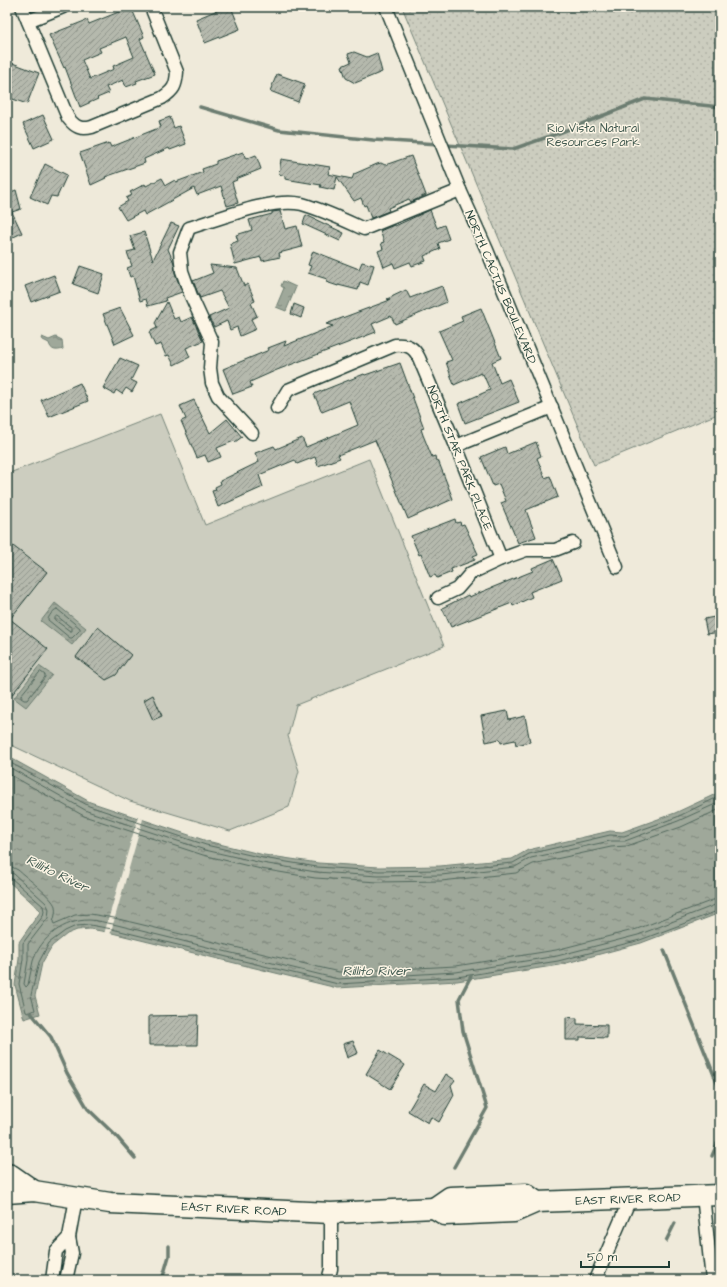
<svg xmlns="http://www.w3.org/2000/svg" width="727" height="1287" font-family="'Architects Daughter',sans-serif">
	<defs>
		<pattern id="green-dots" width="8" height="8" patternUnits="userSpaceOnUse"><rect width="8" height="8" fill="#cccdbf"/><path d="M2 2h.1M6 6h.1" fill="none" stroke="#afb1a5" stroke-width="1.8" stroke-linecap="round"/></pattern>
		<pattern id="water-ripples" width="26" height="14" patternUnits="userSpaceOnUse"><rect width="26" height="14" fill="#9fa89a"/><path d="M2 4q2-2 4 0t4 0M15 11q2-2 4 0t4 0" fill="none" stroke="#818a7e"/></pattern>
		<pattern id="building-hatch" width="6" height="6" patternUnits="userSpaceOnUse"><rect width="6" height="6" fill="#b5b9ad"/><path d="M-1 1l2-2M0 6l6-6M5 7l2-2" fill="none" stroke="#93988e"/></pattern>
	</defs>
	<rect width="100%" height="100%" fill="#efeada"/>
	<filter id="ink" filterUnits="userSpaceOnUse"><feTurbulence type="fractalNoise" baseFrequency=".025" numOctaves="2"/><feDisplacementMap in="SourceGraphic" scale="8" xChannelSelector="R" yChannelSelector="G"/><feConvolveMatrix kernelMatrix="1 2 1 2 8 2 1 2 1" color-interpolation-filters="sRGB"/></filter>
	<g filter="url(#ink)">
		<polygon fill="url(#green-dots)" stroke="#76857a" points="402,7 720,7 720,413 594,465"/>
		<polygon fill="#cccdbf" stroke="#76857a" points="160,414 205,525 369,459 444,646 296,705 288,736 299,771 289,807 230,831 130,801 7,743 7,474"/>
		<g fill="url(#water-ripples)" stroke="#6c7d71">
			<polygon points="283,281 296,287 286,311 276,307 284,288 281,286"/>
			<path d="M42,337L49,340L56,337L62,340L63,349C56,351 51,351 49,343L41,339Z"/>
			<polygon points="55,603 86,628 72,645 41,621"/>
			<polygon points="39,666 52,675 26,707 14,698"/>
			<polygon points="7,756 90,802 207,841 264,855 318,863 379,867 440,866 512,859 528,850 610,831 622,832 675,813 720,792 720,913 641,943 559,965 457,981 337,988 112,933 90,929 77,930 67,934 52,946 42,963 35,996 40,1014 24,1019 15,985 19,959 19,942 40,912 40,910 7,880"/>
		</g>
		<polygon fill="#efeada" points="138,817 143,819 110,935 104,934"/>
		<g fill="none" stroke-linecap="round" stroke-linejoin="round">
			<g stroke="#52685d" stroke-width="1">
				<path d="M57,609L80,628V630L72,638H70L48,620C48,617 53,610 57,609Z"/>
				<polygon points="57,616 72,628 72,631 70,631 55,620 55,618"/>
				<polygon points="41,672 45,675 45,677 27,700 24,700 21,698 21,695 39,673"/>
				<polyline points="7,761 89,806 206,845 263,858 317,867 379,871 440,870 513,863 529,854 610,835 624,836 677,817 720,796"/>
				<polyline points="7,766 87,811 205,850 262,863 316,872 378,876 441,875 515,867 531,858 610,841 625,841 678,821 720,802"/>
				<polyline points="7,773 84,816 203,855 261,869 315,878 378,882 441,881 516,873 533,864 611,847 627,846 681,827 720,809"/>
				<path d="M7,866L12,867L18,870C26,877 52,897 55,906C56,912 55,916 53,922L54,924L75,915L90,914L114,918L339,972L456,966L556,950L637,929L713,900L720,899"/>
				<path d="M7,872L14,874L46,903L49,909L48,918L28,944V960L24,984L26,987L28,985C30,977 31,969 33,961C41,937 64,920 89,920C97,920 106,923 113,924L338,979L456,972L557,956L638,935L715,905H720"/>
				<polyline points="7,877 11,878 43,906 44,911 43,916 23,943 23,959 19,984 26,1012 28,1013 35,1010 31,995 39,962 49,943 65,931 76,926 90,925 112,929 338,984 457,977 558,961 640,940 720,910"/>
			</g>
			<g stroke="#6c7d71" stroke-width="3.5">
				<polyline points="200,107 279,130 373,140 439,144"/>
				<polyline points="445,145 513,149 559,133 645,99 720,107"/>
				<polyline points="664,950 720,1090"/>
				<polyline points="31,1013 51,1037 67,1073 88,1109 117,1137 135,1158"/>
				<polyline points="712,1156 720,1137"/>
				<polyline points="454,1167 487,1108 463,1031 459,999 471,976"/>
				<polyline points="666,1241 675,1223"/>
				<polyline points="162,1280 169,1256 169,1246"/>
			</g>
		</g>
		<g fill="url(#building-hatch)" stroke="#1f3d34" fill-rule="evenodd">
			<path d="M131,7L144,37L140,39L155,74L136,81L137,83L126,87L123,80L106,87L109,93L97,98L98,99L80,107L65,67L64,68L49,35L87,20L89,24ZM126,37L134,57L113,66L114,69L90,79L82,60L101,52L99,48Z"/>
			<polygon points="225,7 231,7 240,29 205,43 196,19"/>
			<polygon points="354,52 367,57 377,53 382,72 355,83 346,78 342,66 351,62 348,54"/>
			<polygon points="7,61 39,73 27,104 7,97"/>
			<polygon points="277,74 305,84 298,102 270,91"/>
			<polygon points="43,115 54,139 34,148 23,124"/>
			<polygon points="170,117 174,128 179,126 186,144 170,150 169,148 144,159 145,163 105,177 106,178 91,185 80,153 109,143 111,147 161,127 159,121"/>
			<polygon points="243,152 246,159 256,155 261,169 236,179 237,180 232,182 238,203 227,206 221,186 197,195 194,188 145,215 143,211 126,220 118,207 128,201 126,198 132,195 130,192 145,184 146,186 162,178 166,185 175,180 176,182 203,172 202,169 216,164 216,161"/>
			<polygon points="411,156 426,195 411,202 409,199 388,208 389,211 371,218 366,205 364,206 361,198 354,201 337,177 334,190 320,187 321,185 285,179 285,176 279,174 281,159 330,167 328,174 352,179 354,174 377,164 381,163 385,165"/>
			<polygon points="45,164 67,175 57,197 51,196 47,205 30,197"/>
			<polygon points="16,190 21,209 12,212 22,233 7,240 7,194"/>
			<polygon points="430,210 437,228 444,225 449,239 438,243 440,249 424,256 426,261 412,266 410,262 395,268 393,263 384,267 378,251 383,249 381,243 384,242 380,231 394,225 395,226"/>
			<polygon points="280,211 285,229 297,226 302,247 279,253 280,257 262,261 261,257 235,264 230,244 238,241 236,235 252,230 249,220 272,214 272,212"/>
			<polygon points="306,215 344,233 340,241 303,224"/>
			<polygon points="171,223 179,226 168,249 174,263 175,273 182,292 165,298 166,301 148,306 146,299 140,301 133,276 130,277 127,268 132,266 127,252 135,250 130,236 144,232 153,260"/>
			<polygon points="313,251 359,269 362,262 374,265 368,285 360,282 358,290 338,285 338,286 326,282 327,279 308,273 311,266 308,265"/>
			<polygon points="210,265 237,268 244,286 248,284 255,301 251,303 257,316 251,319 256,329 240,336 237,327 230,330 227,321 214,327 209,317 229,308 220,291 200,298 193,281 213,273"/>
			<polygon points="80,266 104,274 98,293 73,284"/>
			<polygon points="54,275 60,291 31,302 25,286"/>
			<polygon points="442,286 447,302 395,324 391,316 372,324 376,332 277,370 250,382 252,387 233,394 223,369 269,350 268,348 286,341 284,346 333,326 326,324 390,300 387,299 406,290 410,298"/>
			<polygon points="167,302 174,319 179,317 181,322 192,317 203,341 186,348 190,357 174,365 169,355 166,356 161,344 155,346 149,332 157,328 155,323"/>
			<polygon points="294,304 304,308 301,318 291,314"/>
			<polygon points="120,308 134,335 115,344 103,314"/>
			<polygon points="481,308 501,358 492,362 500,383 509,379 519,402 465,423 458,404 490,390 483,374 481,375 481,373 454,385 446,362 452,360 439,331 463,321 461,316"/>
			<polygon points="120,358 138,366 131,380 137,383 132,392 126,388 122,394 116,390 114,394 103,388"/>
			<polygon points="400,363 424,428 421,429 423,435 432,457 435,456 436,461 438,460 453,499 408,519 375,440 338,455 340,458 318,466 315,457 297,464 295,460 259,475 263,487 218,507 212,491 216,490 215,487 221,484 220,481 259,462 255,453 274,446 276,449 302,438 306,447 358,425 349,401 322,412 314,394 364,374 365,375"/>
			<polygon points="80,383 88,401 49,417 41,400"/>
			<polygon points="194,400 210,433 227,419 242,437 235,442 234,441 217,448 221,457 208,462 205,455 197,458 181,421 186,419 180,406"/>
			<polygon points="536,442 541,456 537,458 545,478 550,476 558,497 526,510 536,537 518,543 501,503 506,501 499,484 493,486 481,457 505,447 507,454"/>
			<polygon points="455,519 456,523 460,522 461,525 464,524 478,554 473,556 475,560 451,569 452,572 437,578 435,575 430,577 421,554 419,555 411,536"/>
			<polygon points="13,546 47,572 10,619 48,649 7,701 7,548"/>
			<polygon points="553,559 562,579 530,592 532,597 513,606 512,603 451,627 442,608 468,595 469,597 533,571 532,568"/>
			<polygon points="720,616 720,632 707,634 704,619"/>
			<polygon points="98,627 131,655 116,675 106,680 76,657"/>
			<polygon points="153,695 162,716 153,720 144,700"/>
			<polygon points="507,711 509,720 525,716 530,742 516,745 515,740 501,743 500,739 486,742 481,716"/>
			<polygon points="198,1015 197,1045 149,1045 149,1016"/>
			<polygon points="566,1017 577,1018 577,1024 607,1025 607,1038 580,1037 580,1040 566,1040"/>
			<polygon points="353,1041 358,1053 347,1058 343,1044"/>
			<polygon points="380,1050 405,1065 390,1089 366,1074"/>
			<polygon points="446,1074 455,1080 451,1085 454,1095 439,1122 431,1117 428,1123 408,1111 424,1084 436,1091"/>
		</g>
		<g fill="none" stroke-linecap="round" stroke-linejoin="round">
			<g stroke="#1f3d34" stroke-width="15">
				<g id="minor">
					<path d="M22,7L68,118C75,127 81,130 92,127L162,98C174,90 176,86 177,72L151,7"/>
					<polyline points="386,7 460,190 487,250 617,567"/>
					<polyline points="28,21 63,7"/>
					<path d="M277,408L288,390L395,345C407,344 414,347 419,358L456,446L501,559"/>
					<path d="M252,433L218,396L212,383L210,368L212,342L191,296L182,271L180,252L189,228C219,219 272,197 302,204C323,210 344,220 364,229L460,190"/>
					<polyline points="456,446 552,407"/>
					<polyline points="438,598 457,589 471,573 501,559 526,550 555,550 573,543"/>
					<polyline points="703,1195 712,1280"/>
					<polyline points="69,1237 76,1198"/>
					<polyline points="52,1280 56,1251 69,1237 72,1253 66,1280"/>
					<polyline points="328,1280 331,1269 331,1213"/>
					<polyline points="595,1280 630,1199"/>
				</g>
			</g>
			<g stroke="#1f3d34" stroke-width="23">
				<g id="primary">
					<polyline points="7,1174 11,1175 34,1191"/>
					<polyline points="7,1193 34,1191 110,1203 331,1213 434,1208"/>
					<polyline points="537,1202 526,1194 450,1197 434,1208 445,1215 514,1212 537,1202 720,1195"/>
				</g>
			</g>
			<use href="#minor" stroke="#fcf5e5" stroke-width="12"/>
			<use href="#primary" stroke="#fcf5e5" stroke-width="20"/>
		</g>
	</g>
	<g text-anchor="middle" stroke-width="3" stroke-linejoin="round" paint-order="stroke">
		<g font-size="12" fill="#425a50" stroke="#fcf5e5">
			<text x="593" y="132">Rio Vista Natural<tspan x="593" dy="14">Resources Park</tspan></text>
		</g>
		<g font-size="12" fill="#1f3d34" stroke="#fcf5e5">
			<text transform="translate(501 287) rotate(67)" y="4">NORTH CACTUS BOULEVARD</text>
			<text transform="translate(460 458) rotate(68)" y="4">NORTH STAR PARK PLACE</text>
			<text transform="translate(628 1199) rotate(-2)" y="4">EAST RIVER ROAD</text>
			<text transform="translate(234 1209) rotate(3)" y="4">EAST RIVER ROAD</text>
		</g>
		<g font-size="13" font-style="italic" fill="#455d53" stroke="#fcf5e5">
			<text transform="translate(58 873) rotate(26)" y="5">Rillito River</text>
			<text x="376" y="975">Rillito River</text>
		</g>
	</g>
	<rect width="727" height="1287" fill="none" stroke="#fcf5e5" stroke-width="24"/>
	<rect x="12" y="12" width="703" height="1263" fill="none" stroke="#1f3d34" stroke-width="1.5" filter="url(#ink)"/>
	<path d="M581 1261v6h88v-6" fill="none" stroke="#1f3d34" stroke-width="2"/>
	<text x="587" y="1261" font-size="12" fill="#1f3d34" stroke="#fcf5e5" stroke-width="3" paint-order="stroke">50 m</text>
</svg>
